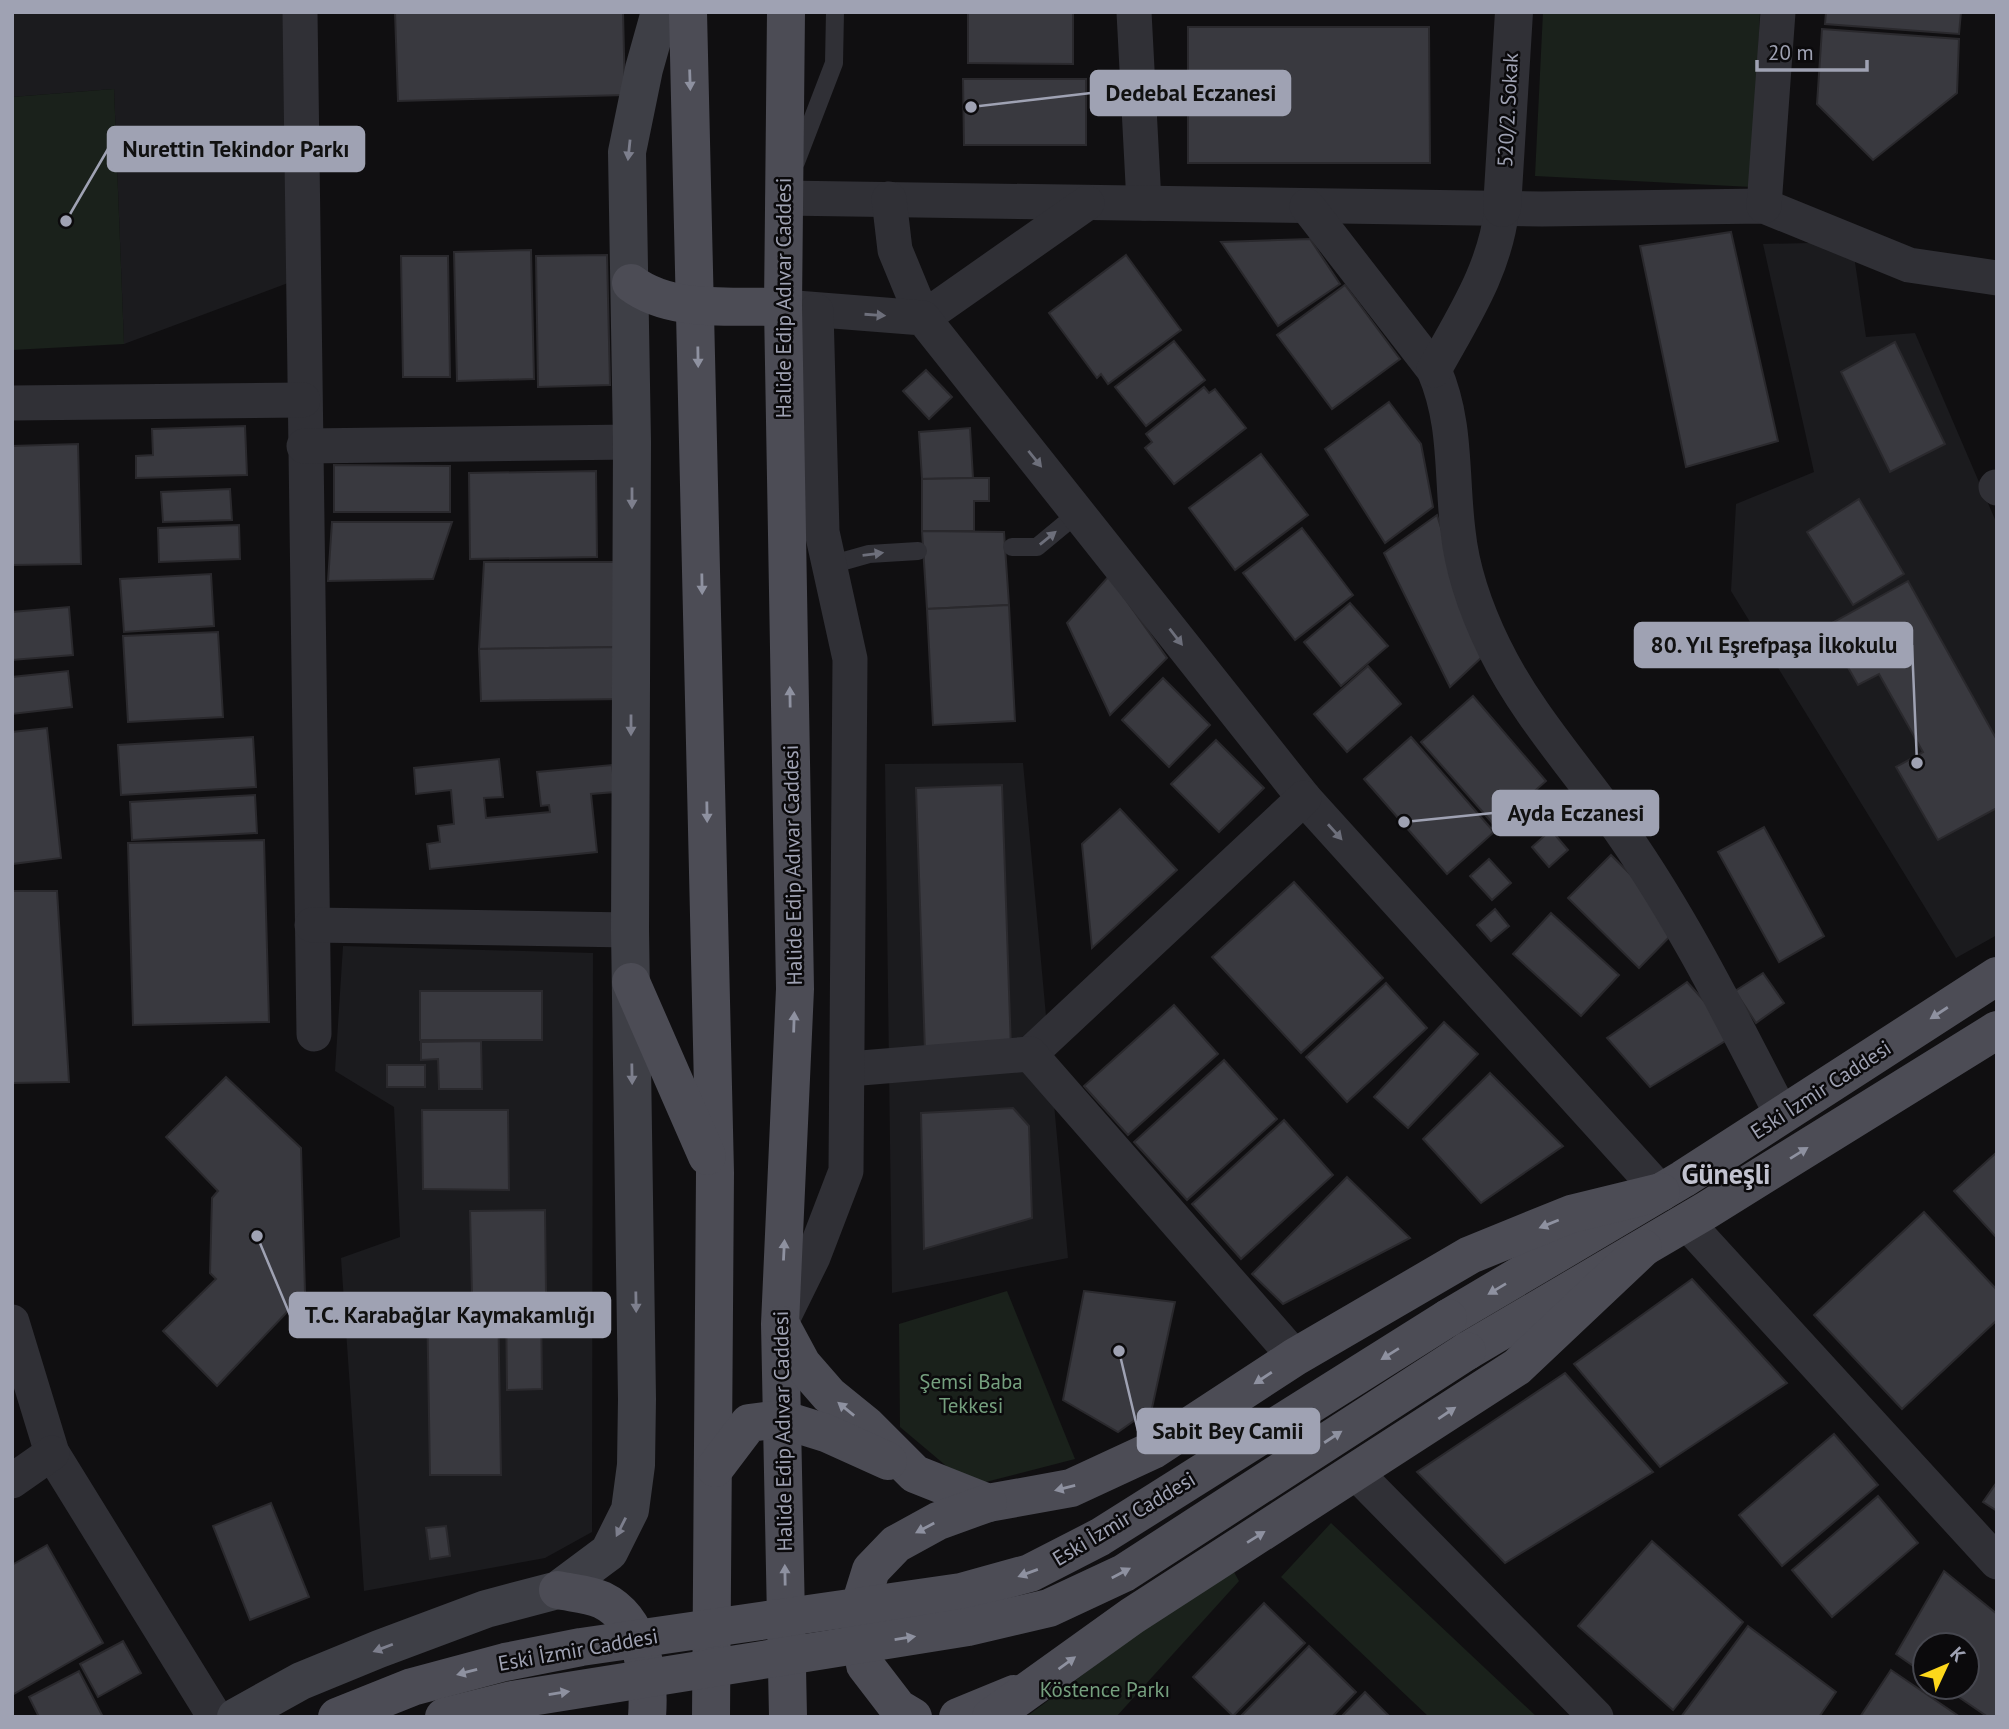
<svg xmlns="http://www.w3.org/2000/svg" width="2009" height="1729" font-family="'PT Sans',sans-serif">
	<rect width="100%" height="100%" fill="#100f11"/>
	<g fill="#1b1b1e">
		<polygon points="12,12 289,12 296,280 124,344 114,89 12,97"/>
		<polygon points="1852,242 1866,337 1915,333 1997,524 1997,935 1956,958 1731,591 1736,504 1814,472 1763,244"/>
		<polygon points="1023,763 1068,1258 892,1293 885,764"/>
		<polygon points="343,946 593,953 592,1532 545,1558 364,1591 341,1258 400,1237 394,1107 335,1071"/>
	</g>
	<g fill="#1a211b">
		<polygon points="1543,12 1760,12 1752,187 1535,176"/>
		<polygon points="114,89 124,344 12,350 12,97"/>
		<polygon points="1007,1291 1075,1459 970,1486 900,1427 899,1324"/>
		<polygon points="1331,1523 1537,1717 1429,1717 1281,1577"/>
		<polygon points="1230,1565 1239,1581 1116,1717 1026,1717"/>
	</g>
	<g fill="#39393f" stroke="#2a292d" stroke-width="2">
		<polygon points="395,12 623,12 625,95 398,101"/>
		<polygon points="968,12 1073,12 1073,64 968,63"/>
		<polygon points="1826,12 1961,12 1959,34 1825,24"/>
		<polygon points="1188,27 1429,27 1430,163 1188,163"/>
		<polygon points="1822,29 1959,39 1957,93 1873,160 1817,104"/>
		<polygon points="963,79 1086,79 1086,145 964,145"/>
		<polygon points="1731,232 1778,441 1686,467 1640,246"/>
		<polygon points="1310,239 1340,284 1278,326 1221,242"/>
		<polygon points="531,250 534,379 457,381 454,252"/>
		<polygon points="607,255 610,385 538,387 536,256"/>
		<polygon points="1126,255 1181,330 1108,384 1101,374 1097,378 1049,313"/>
		<polygon points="401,256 448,256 450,377 403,377"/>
		<polygon points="1345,285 1400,359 1332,409 1277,335"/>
		<polygon points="1174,341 1205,380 1146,426 1115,387"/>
		<polygon points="1895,342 1945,444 1890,472 1841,372"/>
		<polygon points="926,370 952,397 929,419 903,391"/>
		<polygon points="1204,387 1209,393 1215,389 1246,428 1174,484 1145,448 1152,442 1146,434"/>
		<polygon points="1389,402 1421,444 1433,507 1385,543 1325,449"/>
		<polygon points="245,426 247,475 136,478 136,456 153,455 152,429"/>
		<polygon points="970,428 973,478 922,479 919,432"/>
		<polygon points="78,444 81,564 12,565 12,446"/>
		<polygon points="1261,454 1308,515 1235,570 1189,508"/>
		<polygon points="334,465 450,466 450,512 334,512"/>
		<polygon points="596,471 597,557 470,559 469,473"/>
		<polygon points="973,478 989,478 989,501 974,501 974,531 922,531 922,479"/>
		<polygon points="230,489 232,520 163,522 161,492"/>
		<polygon points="1859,499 1904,574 1853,605 1807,532"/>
		<polygon points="1437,515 1482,657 1450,687 1384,553"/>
		<polygon points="332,522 452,522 433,579 328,581"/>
		<polygon points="239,525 240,559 159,562 158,528"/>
		<polygon points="1302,528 1353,595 1295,640 1243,573"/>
		<polygon points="922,531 1004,532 1009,605 927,609"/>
		<polygon points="484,562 620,562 624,647 479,649"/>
		<polygon points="211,574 214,626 124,632 120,579"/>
		<polygon points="1109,576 1167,658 1110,715 1067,623"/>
		<polygon points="1908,581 1997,740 1997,808 1938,840 1896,767 1923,752 1879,674 1858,685 1825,627"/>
		<polygon points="1350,603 1388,646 1341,686 1304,642"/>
		<polygon points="1009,605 1015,721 933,725 927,609"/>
		<polygon points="69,607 73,655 12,660 12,612"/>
		<polygon points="218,632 223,717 128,722 123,636"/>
		<polygon points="624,647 624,699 481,701 479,649"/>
		<polygon points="1368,666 1401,704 1347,752 1314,714"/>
		<polygon points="68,671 72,707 12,714 12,677"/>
		<polygon points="1163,678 1210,725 1169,767 1122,720"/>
		<polygon points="1473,696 1546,781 1495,826 1421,742"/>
		<polygon points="47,728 61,858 12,864 12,732"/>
		<polygon points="253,737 256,787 121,795 118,745"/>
		<polygon points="1411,737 1494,832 1447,874 1364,779"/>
		<polygon points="1216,740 1264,788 1219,832 1171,784"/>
		<polygon points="499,759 503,797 484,798 486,818 550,812 549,805 541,806 537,772 612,765 615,792 591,794 597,852 430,869 427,844 440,842 438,826 454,824 451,790 416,794 414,768"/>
		<polygon points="1002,785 1011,1050 925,1052 916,788"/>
		<polygon points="255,795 257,833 132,840 130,802"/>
		<polygon points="1120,809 1177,870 1092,948 1082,844"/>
		<polygon points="1764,827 1824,936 1779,962 1718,852"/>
		<polygon points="1551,830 1568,850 1549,867 1532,847"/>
		<polygon points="264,840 269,1022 133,1025 128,843"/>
		<polygon points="1611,855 1681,925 1639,968 1568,898"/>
		<polygon points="1489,859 1511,883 1492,900 1470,876"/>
		<polygon points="1294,882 1383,978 1301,1053 1212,957"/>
		<polygon points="12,891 57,891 69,1082 12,1083"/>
		<polygon points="1495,909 1509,926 1491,941 1477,925"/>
		<polygon points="1551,913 1619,975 1581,1016 1513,954"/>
		<polygon points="1763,973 1784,1003 1756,1023 1735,991"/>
		<polygon points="1687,982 1735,1035 1650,1087 1607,1038"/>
		<polygon points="1386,983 1427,1028 1347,1102 1306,1057"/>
		<rect x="420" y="991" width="122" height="49"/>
		<polygon points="1174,1005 1218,1054 1128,1135 1084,1086"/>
		<polygon points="1444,1022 1478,1054 1408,1128 1374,1097"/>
		<polygon points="481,1041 482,1089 439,1089 438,1059 421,1060 421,1042"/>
		<polygon points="1224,1060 1277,1119 1187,1200 1134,1142"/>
		<rect x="387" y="1065" width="38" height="22"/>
		<polygon points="1490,1073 1563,1146 1481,1203 1423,1139"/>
		<polygon points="226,1077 301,1148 305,1293 217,1386 163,1331 216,1279 210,1273 212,1198 218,1191 166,1137"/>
		<polygon points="1013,1108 1029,1126 1032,1218 924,1249 921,1113"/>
		<polygon points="422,1110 508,1110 509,1190 423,1189"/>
		<polygon points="1284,1120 1333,1175 1241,1259 1192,1204"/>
		<polygon points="1997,1152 1997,1238 1954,1191"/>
		<polygon points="1347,1177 1410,1238 1283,1304 1252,1274"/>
		<polygon points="545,1210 546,1293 472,1294 470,1211"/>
		<polygon points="1924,1212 1997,1290 1997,1320 1902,1409 1814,1315"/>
		<polygon points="1692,1279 1787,1383 1660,1467 1574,1364"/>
		<polygon points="1084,1291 1175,1302 1152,1408 1118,1432 1063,1400"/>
		<polygon points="541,1297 542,1389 507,1390 506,1298"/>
		<polygon points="498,1298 501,1475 430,1475 427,1299"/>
		<polygon points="1565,1373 1653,1472 1505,1563 1417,1472"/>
		<polygon points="1834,1434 1878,1485 1782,1566 1739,1515"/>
		<polygon points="1997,1482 1997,1511 1983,1502"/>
		<polygon points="1878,1496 1918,1543 1832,1617 1792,1570"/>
		<polygon points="271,1503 309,1597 250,1620 213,1526"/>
		<polygon points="446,1526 450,1556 430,1559 426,1528"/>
		<polygon points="1652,1541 1743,1622 1673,1710 1578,1626"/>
		<polygon points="47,1545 103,1643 12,1695 12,1565"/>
		<polygon points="1944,1571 1997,1614 1997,1717 1988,1717 1944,1687 1967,1687 1967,1645 1925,1645 1925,1674 1896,1654"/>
		<polygon points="1264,1603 1305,1643 1233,1716 1193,1677"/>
		<polygon points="1748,1626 1836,1692 1819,1717 1681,1717"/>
		<polygon points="123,1641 141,1673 98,1697 80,1664"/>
		<polygon points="1309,1646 1356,1692 1332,1717 1240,1717"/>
		<polygon points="1891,1670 1960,1717 1860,1717"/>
		<polygon points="79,1671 103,1717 39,1717 29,1697"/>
		<polygon points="1365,1692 1390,1717 1341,1717"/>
	</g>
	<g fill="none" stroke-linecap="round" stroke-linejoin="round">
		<g stroke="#303036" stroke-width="18">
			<polyline points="796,162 834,63 835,12"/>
			<polyline points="1012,547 1037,547 1078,513"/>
			<polyline points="830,565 869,554 918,551"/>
		</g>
		<g stroke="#303036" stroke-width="35">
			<polyline points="300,12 314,1034"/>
			<polyline points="1134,12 1144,203"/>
			<polyline points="783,198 1542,209 1764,206 1909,265 1997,278"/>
			<polyline points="889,199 895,250 923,318 1087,203"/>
			<path d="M1307,206L1434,370C1457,423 1451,475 1458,531C1462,570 1477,612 1494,647C1527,715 1580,772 1623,834C1685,923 1732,1019 1782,1115"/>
			<polyline points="1764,206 1778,12"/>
			<polyline points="783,307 923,318 1304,798 1661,1192"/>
			<path d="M1434,370C1463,317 1495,270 1502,208"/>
			<polyline points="12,403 303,400"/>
			<polyline points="304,446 632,442"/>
			<polyline points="1996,487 1997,488"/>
			<polyline points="312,925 630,930"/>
			<polyline points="1030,1054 1304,798"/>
			<polyline points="849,1069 1030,1054 1295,1357"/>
			<polyline points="1686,1222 1997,1562"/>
			<polyline points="12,1322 52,1453 215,1717"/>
			<polyline points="780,1324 813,1257 846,1171 850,659 822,532 816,311"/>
			<polyline points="1356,1473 1596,1717"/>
			<polyline points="12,1481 52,1453"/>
		</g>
		<polyline stroke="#303036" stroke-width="38" points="1502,208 1514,12"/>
		<polyline stroke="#3e3f46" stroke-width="38" points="236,1717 301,1681 379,1649 486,1609 558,1590 609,1552 630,1510 636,1465 637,1399 630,930 632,442 627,152 644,69 660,12"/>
		<g stroke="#4c4c55" stroke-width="38">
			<polyline points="688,12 715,1173 711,1717"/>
			<polyline points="786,12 783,307 795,989 780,1324 788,1717"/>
			<path d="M631,283C672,314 733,305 783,307"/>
			<polyline points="631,982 707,1156"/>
			<polyline points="1448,1318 1683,1179 1997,976"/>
			<polyline points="781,1325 802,1364 829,1395 866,1425 915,1474 988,1503 1071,1488 1153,1450 1295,1357 1470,1255 1571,1214 1661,1192"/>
			<polyline points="1467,1351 1707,1210 1997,1030"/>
			<polyline points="715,1468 749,1423 781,1419 826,1433 888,1461"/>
			<path d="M558,1590C572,1593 589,1594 602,1600C643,1620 650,1676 647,1717"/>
			<polyline points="913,1717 898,1708 865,1665 861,1602 871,1570 896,1544 938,1521 988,1503"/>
			<polyline points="958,1717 1014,1694"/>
			<polyline points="991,1717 1132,1616 1517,1367 1643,1248"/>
		</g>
		<g stroke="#4c4c55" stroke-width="38">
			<polyline points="337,1717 412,1687 505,1662 581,1647 961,1592 1030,1573 1100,1537 1448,1318"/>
			<polyline points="444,1717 512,1700 968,1627 1049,1608 1124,1573 1467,1351"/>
		</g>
	</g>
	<defs><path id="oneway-solid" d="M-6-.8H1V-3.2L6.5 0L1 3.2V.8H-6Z" transform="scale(1.75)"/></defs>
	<g fill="#8e91a0">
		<use href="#oneway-solid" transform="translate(690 80) rotate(88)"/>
		<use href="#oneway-solid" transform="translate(698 357) rotate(89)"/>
		<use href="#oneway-solid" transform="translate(702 584) rotate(89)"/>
		<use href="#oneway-solid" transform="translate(790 697) rotate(-91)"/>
		<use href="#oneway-solid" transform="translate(707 812) rotate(89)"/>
		<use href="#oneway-solid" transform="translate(1939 1013) rotate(147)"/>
		<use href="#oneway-solid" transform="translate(794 1022) rotate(-88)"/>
		<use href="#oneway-solid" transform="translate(1799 1153) rotate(-32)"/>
		<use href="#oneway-solid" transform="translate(1549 1224) rotate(158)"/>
		<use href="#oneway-solid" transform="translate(784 1250) rotate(-87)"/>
		<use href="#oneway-solid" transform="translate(1497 1289) rotate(149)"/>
		<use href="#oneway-solid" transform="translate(1390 1354) rotate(148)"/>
		<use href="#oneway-solid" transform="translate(1263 1378) rotate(147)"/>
		<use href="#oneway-solid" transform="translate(846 1409) rotate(-141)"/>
		<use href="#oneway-solid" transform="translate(1447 1413) rotate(-34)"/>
		<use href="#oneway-solid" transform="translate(1333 1437) rotate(-33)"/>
		<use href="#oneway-solid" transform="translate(1065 1488) rotate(166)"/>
		<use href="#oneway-solid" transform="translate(925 1528) rotate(152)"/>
		<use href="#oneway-solid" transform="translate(1256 1537) rotate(-32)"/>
		<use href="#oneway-solid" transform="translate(1028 1573) rotate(160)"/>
		<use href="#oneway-solid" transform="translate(1121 1573) rotate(-28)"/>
		<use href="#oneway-solid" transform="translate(785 1575) rotate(-91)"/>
		<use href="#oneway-solid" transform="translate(905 1638) rotate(-9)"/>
		<use href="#oneway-solid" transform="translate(1067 1663) rotate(-36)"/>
		<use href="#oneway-solid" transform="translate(467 1672) rotate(165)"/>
		<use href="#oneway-solid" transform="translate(559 1693) rotate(-9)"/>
	</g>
	<g fill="#7d7f8d">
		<use href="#oneway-solid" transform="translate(629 150) rotate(96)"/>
		<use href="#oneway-solid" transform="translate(632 498) rotate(90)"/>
		<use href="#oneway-solid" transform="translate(631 725) rotate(90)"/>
		<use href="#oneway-solid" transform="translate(632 1074) rotate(89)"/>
		<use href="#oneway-solid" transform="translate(636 1302) rotate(89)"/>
		<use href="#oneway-solid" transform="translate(621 1527) rotate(117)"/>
		<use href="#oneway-solid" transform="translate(383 1648) rotate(159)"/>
	</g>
	<g fill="#6d6f7b">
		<use href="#oneway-solid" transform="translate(875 315) rotate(4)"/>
		<use href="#oneway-solid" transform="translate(1035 459) rotate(51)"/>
		<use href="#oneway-solid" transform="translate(1048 538) rotate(-39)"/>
		<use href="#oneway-solid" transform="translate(873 554) rotate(-7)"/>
		<use href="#oneway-solid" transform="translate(1176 637) rotate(52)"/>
		<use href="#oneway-solid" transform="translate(1335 832) rotate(48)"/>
	</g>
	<g text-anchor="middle" stroke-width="5" stroke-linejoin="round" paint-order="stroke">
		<g font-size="21" fill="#9fa2b3" stroke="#0b0a0c">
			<text transform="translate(1508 110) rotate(-87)" y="7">520/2. Sokak</text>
			<text transform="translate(784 298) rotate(-90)" y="7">Halide Edip Adıvar Caddesi</text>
			<text transform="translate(793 865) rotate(-91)" y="7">Halide Edip Adıvar Caddesi</text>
			<text transform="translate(1821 1090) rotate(-33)" y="7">Eski İzmir Caddesi</text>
			<text transform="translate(783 1431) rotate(-91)" y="7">Halide Edip Adıvar Caddesi</text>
			<text transform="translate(1124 1519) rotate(-31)" y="7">Eski İzmir Caddesi</text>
			<text transform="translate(578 1650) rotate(-10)" y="7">Eski İzmir Caddesi</text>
		</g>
		<g font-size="21" fill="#759f7e" stroke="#0b0a0c">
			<text x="971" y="1389">Şemsi Baba<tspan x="971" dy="24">Tekkesi</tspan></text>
			<text x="1105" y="1697">Köstence Parkı</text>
		</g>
		<g font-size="28" font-weight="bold" fill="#c1c2cf" stroke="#0b0a0c">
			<text x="1726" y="1184">Güneşli</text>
		</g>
	</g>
	<path fill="none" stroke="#9fa2b3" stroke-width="2.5" d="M971 107L1091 93M66 221L108 149M1917 763L1912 645M1404 822L1493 813M257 1236L290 1315M1119 1351L1138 1431"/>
	<g fill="#9fa2b3" stroke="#0b0a0c" stroke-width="2.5">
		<circle cx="971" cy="107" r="7"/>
		<circle cx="66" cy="221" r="7"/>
		<circle cx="1917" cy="763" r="7"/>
		<circle cx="1404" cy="822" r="7"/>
		<circle cx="257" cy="1236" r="7"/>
		<circle cx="1119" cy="1351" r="7"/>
	</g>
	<g fill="#9fa2b3" stroke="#9fa2b3" stroke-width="2.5">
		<rect x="1091" y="71" width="199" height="44" rx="7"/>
		<rect x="108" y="127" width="256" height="44" rx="7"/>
		<rect x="1635" y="623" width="277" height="44" rx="7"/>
		<rect x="1493" y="791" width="165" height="44" rx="7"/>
		<rect x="290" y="1293" width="320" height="44" rx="7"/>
		<rect x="1138" y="1409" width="181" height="44" rx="7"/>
	</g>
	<g font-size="23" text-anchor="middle" font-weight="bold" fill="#111">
		<text x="1191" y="101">Dedebal Eczanesi</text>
		<text x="236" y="157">Nurettin Tekindor Parkı</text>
		<text x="1774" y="653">80. Yıl Eşrefpaşa İlkokulu</text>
		<text x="1576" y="821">Ayda Eczanesi</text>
		<text x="450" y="1323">T.C. Karabağlar Kaymakamlığı</text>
		<text x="1228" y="1439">Sabit Bey Camii</text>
	</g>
	<rect width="2009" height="1729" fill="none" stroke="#9fa2b3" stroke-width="28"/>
	<g transform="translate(1946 1666) rotate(46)"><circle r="33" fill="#0b0a0c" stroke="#46474f" stroke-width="2"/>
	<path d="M0-5L12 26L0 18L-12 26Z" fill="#fdd71b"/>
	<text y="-10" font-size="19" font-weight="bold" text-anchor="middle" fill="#9fa2b3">K</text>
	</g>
	<path d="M1757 60v10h110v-10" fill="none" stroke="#9fa2b3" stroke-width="3.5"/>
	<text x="1768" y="60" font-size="21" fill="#9fa2b3" stroke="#0b0a0c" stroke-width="5" paint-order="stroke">20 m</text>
</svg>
